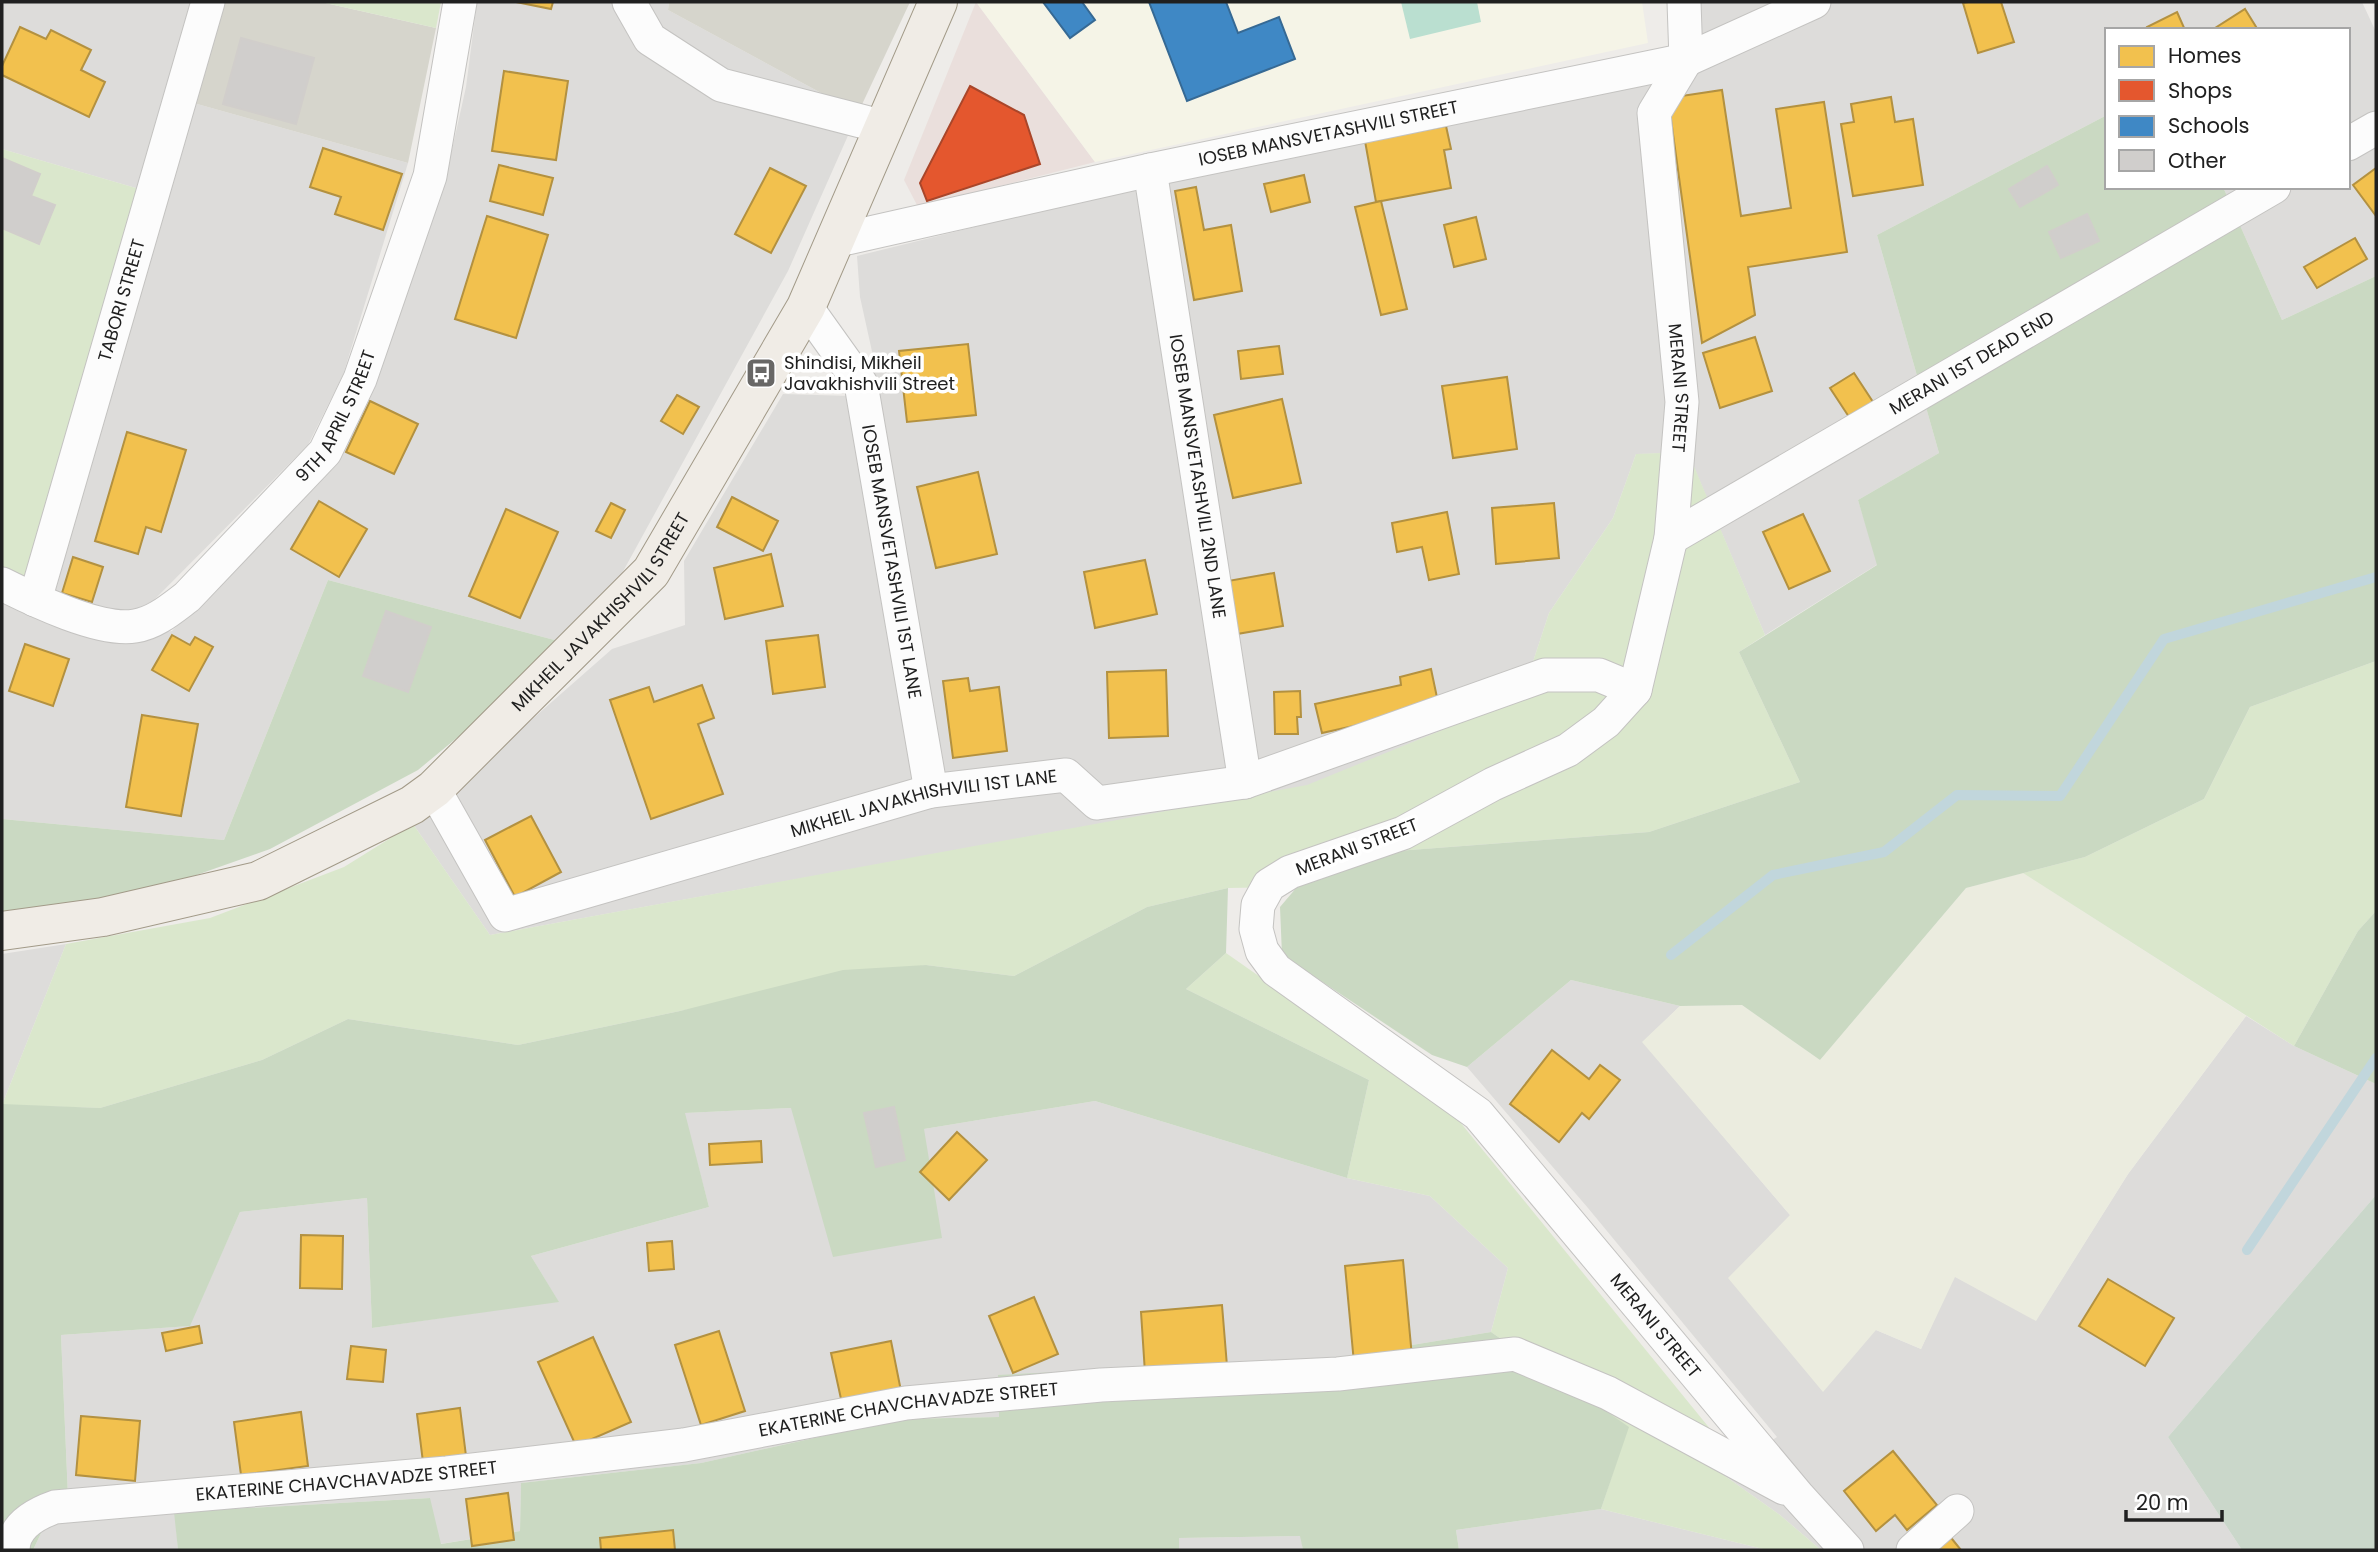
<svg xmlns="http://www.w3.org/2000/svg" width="2378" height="1552" font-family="Poppins,sans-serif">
	<rect width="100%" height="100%" fill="#eeece9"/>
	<g fill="#dddcda">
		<polygon points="2,2 208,2 153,193 2,149"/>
		<polygon points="477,2 669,2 668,10 858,113 788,271 615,586 562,642 328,580 224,840 2,819 2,600 111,639 172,631 329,458 445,181 466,87"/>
		<polygon points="1686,2 2362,2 2376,32 2376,276 2282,320 2223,187 2348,187 2348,30 2107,30 2107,115 1877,235 1939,453 1858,500 1878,564 1765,635 1688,453 1636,454 1613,518 1549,613 1521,698 1307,786 490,935 413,824 612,649 685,625 684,561 783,394 850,396 875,365 860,297 857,256 1168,179 1687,71"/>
		<polygon points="190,102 408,163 343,375 308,445 153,601 114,619 42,595"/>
		<polygon points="66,944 2,1105 2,954"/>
		<polygon points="1571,980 1680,1006 1643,1042 1790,1215 1876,1330 1921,1349 1954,1276 2036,1320 2128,1174 2246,1016 2294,1046 2376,1084 2376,1195 2168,1437 2242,1550 1821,1550 1780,1515 1701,1459 1751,1454 1777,1437 1588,1208 1467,1067"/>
		<polygon points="1095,1101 1347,1178 1430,1196 1508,1268 1491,1332 1333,1358 998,1376 999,1417 900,1419 701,1463 521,1483 520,1531 440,1544 429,1498 175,1512 178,1550 33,1550 43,1529 69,1519 61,1335 189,1326 240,1212 367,1198 372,1328 558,1301 531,1256 709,1207 684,1113 791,1108 924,1129"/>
		<polygon points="1601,1509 1767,1550 1459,1550 1456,1530"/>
		<polygon points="1301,1536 1303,1550 1179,1550 1179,1538"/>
	</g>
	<polygon fill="#eadfdc" points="976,2 1095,162 918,207 904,180"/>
	<polygon fill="#f5f4e7" points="976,2 1642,2 1648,43 1095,162"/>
	<g fill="#d6d5cc">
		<polygon points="222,2 321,2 436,28 408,163 190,102"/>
		<polygon points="669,2 910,2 858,113 668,10"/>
	</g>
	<polygon fill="#ebecdf" points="2023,873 2246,1016 2128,1174 2036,1321 1955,1277 1921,1349 1876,1330 1823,1392 1728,1278 1790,1215 1642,1042 1680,1006 1742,1005 1820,1060 1966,888"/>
	<g fill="#dae7cc">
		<polygon points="321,2 441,2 436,28"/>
		<polygon points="2,149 153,193 35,600 2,584"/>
		<polygon points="1688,452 1765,635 1739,652 1800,782 1649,832 1397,851 1297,887 1228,888 1147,907 1014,976 926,965 680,1011 518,1045 348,1019 262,1060 100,1108 2,1105 66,944 210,918 344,867 413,824 490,935 1307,785 1521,698 1549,613 1613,518 1636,454"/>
		<polygon points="2376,661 2376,911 2358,931 2294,1046 2023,873 2085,857 2204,799 2250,707"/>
		<polygon points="1226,953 1451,1111 1711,1430 1701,1459 1780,1515 1821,1550 1767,1550 1601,1509 1628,1427 1491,1332 1508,1268 1430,1196 1347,1178 1369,1080 1186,989"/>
	</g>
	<g fill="#cad9c2">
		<polygon points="2107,115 2107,187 2223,187 2282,320 2376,276 2376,661 2250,707 2204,799 2085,857 1966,888 1820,1060 1742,1005 1680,1006 1571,980 1467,1067 1432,1055 1282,955 1280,907 1297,887 1397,851 1649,832 1800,782 1739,652 1877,565 1858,500 1939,453 1877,235"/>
		<polygon points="328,580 562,642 505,698 418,770 270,849 171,884 2,917 2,819 224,840"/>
		<polygon points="1228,888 1226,953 1186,989 1369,1080 1347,1178 1095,1101 924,1129 942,1238 833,1257 791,1108 685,1113 709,1207 531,1256 559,1302 372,1328 367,1198 240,1212 190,1326 61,1335 69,1520 43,1529 33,1550 2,1550 2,1104 100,1108 262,1060 348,1019 518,1045 680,1011 843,970 926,965 1014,976 1147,907"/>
		<polygon points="2376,911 2376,1084 2294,1046 2358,931"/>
		<polygon points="1491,1332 1629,1427 1601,1509 1456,1530 1459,1550 1303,1550 1300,1536 1179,1538 1179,1550 178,1550 174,1512 430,1498 441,1544 520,1531 521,1483 701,1463 900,1419 999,1417 998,1375 1333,1358"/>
	</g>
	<polygon fill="#cad7ca" points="2376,1195 2376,1550 2242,1550 2168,1437"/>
	<polygon fill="#badfd0" points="1401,2 1477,2 1481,22 1410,39"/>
	<g fill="#f2c14e" stroke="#b39140" stroke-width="2">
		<polygon points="516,2 553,2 551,9"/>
		<polygon points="1968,2 2001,2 2014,42 1978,53 1963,3"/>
		<polygon points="2245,9 2258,30 2212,30"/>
		<polygon points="2177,12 2185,30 2148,30 2147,27"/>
		<polygon points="20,27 46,39 51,30 91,50 81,70 105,82 89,117 2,75 2,66"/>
		<polygon points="504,71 568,81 556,160 492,151"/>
		<polygon points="1722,90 1741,216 1791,208 1776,109 1824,102 1847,252 1748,267 1755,315 1702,343 1668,98"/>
		<polygon points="1891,97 1895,122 1913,119 1923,185 1853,196 1841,124 1854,122 1851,104"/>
		<polygon points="1446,126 1451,149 1444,150 1451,188 1376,202 1365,141"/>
		<polygon points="323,148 402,174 383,230 335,214 341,197 310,187"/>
		<polygon points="499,165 553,178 543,215 490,201"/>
		<polygon points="770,168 806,186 771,253 735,234"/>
		<polygon points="2376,168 2376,216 2353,185"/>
		<polygon points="1304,175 1310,202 1271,212 1264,184"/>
		<polygon points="1196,187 1204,230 1231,225 1242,291 1194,300 1175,191"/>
		<polygon points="1381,201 1407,309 1381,315 1355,207"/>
		<polygon points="487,216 548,235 516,338 455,319"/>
		<polygon points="1476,217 1486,259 1454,267 1444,225"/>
		<polygon points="2355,238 2367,259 2317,288 2304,267"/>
		<polygon points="1755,337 1772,391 1720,408 1703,353"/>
		<polygon points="968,344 976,415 907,422 899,351"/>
		<polygon points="1279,346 1283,374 1241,379 1238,351"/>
		<polygon points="1854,373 1875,405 1851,420 1830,388"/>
		<polygon points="1507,377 1517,449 1453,458 1442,386"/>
		<polygon points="677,395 699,407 683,434 661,421"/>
		<polygon points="1282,399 1301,483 1233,498 1214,415"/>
		<polygon points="370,401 418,424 394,474 346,452"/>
		<polygon points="127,432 186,450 161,532 146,527 138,554 95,541"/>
		<polygon points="978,472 997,554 936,568 917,487"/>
		<polygon points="732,497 778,521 763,551 717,527"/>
		<polygon points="319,501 367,529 339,577 291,549"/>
		<polygon points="611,503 625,510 611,538 596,531"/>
		<polygon points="1554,503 1559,558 1496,564 1492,508"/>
		<polygon points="506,509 558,532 520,618 469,596"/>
		<polygon points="1447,512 1459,574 1429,580 1422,547 1397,552 1392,523"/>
		<polygon points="1803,514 1830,571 1789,589 1763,532"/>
		<polygon points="771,554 783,606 725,619 714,568"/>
		<polygon points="73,557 103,567 92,602 62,593"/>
		<polygon points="1145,560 1157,614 1095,628 1084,572"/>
		<polygon points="1274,573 1283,626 1237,634 1228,581"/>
		<polygon points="172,635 190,645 195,637 213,647 189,691 152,670"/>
		<polygon points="818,635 825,687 773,694 766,641"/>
		<polygon points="25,644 69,659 53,706 9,691"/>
		<polygon points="1431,669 1439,707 1322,733 1315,704 1401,685 1400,677"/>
		<polygon points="1166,670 1168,736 1109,738 1107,672"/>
		<polygon points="968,678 970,691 999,687 1007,751 953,758 943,681"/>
		<polygon points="702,685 714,718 698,724 723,794 651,819 610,700 649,687 654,702"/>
		<polygon points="1300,691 1301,717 1297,717 1298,734 1275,734 1274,692"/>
		<polygon points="142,715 198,724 181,816 126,807"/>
		<polygon points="531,816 561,872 515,897 485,840"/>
		<polygon points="1552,1050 1589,1079 1600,1065 1620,1080 1589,1119 1582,1113 1559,1142 1510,1104"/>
		<polygon points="957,1132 987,1160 949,1200 920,1172"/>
		<polygon points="761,1141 762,1162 710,1165 709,1144"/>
		<polygon points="301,1235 343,1236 342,1289 300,1288"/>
		<polygon points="672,1241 674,1269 649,1271 647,1243"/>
		<polygon points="1403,1260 1412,1357 1354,1363 1345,1266"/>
		<polygon points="2108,1279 2174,1318 2145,1366 2079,1326"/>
		<polygon points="1034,1297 1058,1354 1013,1373 989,1316"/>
		<polygon points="1222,1305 1227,1366 1145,1373 1141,1312"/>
		<polygon points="199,1326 202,1343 166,1351 162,1333"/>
		<polygon points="719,1331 745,1411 701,1425 675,1345"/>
		<polygon points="593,1337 631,1422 576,1446 538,1362"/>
		<polygon points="891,1341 902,1396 843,1408 831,1353"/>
		<polygon points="351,1346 386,1350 383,1382 347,1379"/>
		<polygon points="460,1408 466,1456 423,1462 417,1414"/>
		<polygon points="301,1412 308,1466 241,1475 234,1422"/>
		<polygon points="81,1416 140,1421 135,1481 76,1475"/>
		<polygon points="1893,1451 1937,1505 1907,1530 1895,1515 1876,1531 1844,1491"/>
		<polygon points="508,1493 514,1540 472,1546 466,1499"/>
		<polygon points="673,1530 675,1550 601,1550 600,1538"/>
		<polygon points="1948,1534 1961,1550 1928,1550"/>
	</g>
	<polygon fill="#e4572e" stroke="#a9462a" stroke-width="2" points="970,86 1024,115 1040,164 927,201 920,183"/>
	<g fill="#3f88c5" stroke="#366994" stroke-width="2">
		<polygon points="1043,2 1082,2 1095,20 1070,38"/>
		<polygon points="1149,2 1226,2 1238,33 1279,17 1295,59 1187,101"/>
	</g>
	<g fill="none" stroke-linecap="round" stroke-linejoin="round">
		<g stroke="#c1d6dc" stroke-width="10">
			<polyline points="1671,955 1773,875 1884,852 1957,795 2060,796 2164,639 2376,577"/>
			<polyline points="2247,1250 2376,1058"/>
		</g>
	</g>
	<g fill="#d0cecc" stroke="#d1cecb" stroke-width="2">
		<polygon points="241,38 314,58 296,124 223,104"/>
		<polygon points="2,158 40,174 31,196 55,205 39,244 2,228"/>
		<polygon points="2047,166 2058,185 2020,207 2009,189"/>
		<polygon points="2087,214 2099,241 2061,258 2049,232"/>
		<polygon points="386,611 431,627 408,692 363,676"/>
		<polygon points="894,1107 905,1160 876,1167 864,1113"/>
	</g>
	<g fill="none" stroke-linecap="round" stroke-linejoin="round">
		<g stroke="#c4c3c1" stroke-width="35">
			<g id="minor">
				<polyline points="629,2 650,39 721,85 884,127"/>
				<path id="s1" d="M1684,2L1686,60L1654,113L1682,402L1671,538L1635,690L1606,722L1568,750L1493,784L1403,833L1290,872L1269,885L1258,905L1256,929L1262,951L1276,970L1478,1114L1798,1496L1847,1550"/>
				<polyline points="2348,144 2376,128"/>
				<path id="s2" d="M1150,170L1245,782"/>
				<path id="s3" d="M834,241L1150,170L1686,60L1814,2"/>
				<path id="s4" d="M806,307L861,384L931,791"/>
				<path id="s5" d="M1671,538L2274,187"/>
				<path id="s6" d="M2,584C34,600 100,632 135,626C155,623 171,609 187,597L325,452L360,379L430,176L460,2"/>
				<path id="s7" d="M35,600L208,2"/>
				<path id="s8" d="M434,789L505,915L931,791L1066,775L1097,803L1245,782L1545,675H1599L1635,690"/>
				<path id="s9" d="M13,1550C13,1526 35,1514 55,1507L447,1473L684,1445L906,1403L1101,1385L1338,1374L1515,1354L1608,1393L1784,1488"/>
				<polyline points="1913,1550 1957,1511"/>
			</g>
		</g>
		<g stroke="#a29a88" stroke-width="40">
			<g id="major">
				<path id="s10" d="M2,931L103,917L258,881L412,805L434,789L651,572L806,307L938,2"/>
			</g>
		</g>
		<use href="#minor" stroke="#fcfcfc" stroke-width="33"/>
		<use href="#major" stroke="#f0ece6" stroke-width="38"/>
	</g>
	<defs>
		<g id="bus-square" transform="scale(1.575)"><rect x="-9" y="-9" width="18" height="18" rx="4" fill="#686766" stroke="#fff"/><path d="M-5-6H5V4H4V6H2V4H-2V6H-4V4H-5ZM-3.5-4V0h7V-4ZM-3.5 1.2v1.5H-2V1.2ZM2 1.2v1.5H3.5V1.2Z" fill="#fff"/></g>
	</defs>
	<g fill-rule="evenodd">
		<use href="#bus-square" x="761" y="373"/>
	</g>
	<g text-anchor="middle" stroke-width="7" stroke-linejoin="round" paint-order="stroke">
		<g font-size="18" fill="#202020" stroke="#fff">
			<text dy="6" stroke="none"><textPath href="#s3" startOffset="506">IOSEB MANSVETASHVILI STREET</textPath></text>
			<text dy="6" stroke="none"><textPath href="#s7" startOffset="312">TABORI STREET</textPath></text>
			<text dy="6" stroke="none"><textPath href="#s5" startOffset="348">MERANI 1ST DEAD END</textPath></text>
			<text dy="6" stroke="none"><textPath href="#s1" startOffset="396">MERANI STREET</textPath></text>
			<text dy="6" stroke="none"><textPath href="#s6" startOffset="438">9TH APRIL STREET</textPath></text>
			<text dy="6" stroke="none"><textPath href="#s2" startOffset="310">IOSEB MANSVETASHVILI 2ND LANE</textPath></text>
			<text dy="6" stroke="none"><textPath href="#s4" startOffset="275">IOSEB MANSVETASHVILI 1ST LANE</textPath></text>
			<text dy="6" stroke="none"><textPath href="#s10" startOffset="704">MIKHEIL JAVAKHISHVILI STREET</textPath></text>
			<text dy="6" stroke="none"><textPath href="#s8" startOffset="579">MIKHEIL JAVAKHISHVILI 1ST LANE</textPath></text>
			<text transform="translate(1357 847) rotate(-21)" y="6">MERANI STREET</text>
			<text dy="6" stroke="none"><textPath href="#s1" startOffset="1740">MERANI STREET</textPath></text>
			<text dy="6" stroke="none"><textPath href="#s9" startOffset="924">EKATERINE CHAVCHAVADZE STREET</textPath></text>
			<text dy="6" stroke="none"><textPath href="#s9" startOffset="357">EKATERINE CHAVCHAVADZE STREET</textPath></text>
		</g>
		<g font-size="18" fill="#202020" stroke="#fff" text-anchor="start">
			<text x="784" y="369">Shindisi, Mikheil<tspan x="784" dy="21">Javakhishvili Street</tspan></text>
		</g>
	</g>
	<rect width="2378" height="1552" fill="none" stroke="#202020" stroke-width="7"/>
	<rect x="2105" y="28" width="245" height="161" fill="#ffffff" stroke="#a6a6a6" stroke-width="2"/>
	<rect x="2119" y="46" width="35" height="21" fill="#f2c14e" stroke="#a6a6a6" stroke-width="2"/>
	<text x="2168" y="63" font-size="21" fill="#202020">Homes</text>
	<rect x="2119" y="80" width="35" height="21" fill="#e4572e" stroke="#a6a6a6" stroke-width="2"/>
	<text x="2168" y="98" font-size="21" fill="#202020">Shops</text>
	<rect x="2119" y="116" width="35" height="21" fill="#3f88c5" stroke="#a6a6a6" stroke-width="2"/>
	<text x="2168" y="133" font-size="21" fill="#202020">Schools</text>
	<rect x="2119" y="150" width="35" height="21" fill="#d0cecc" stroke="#a6a6a6" stroke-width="2"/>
	<text x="2168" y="168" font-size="21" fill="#202020">Other</text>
	<path d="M2126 1510v10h96v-10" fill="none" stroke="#202020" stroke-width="3.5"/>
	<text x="2136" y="1510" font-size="21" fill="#202020" stroke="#ffffff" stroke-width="5" paint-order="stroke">20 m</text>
</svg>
